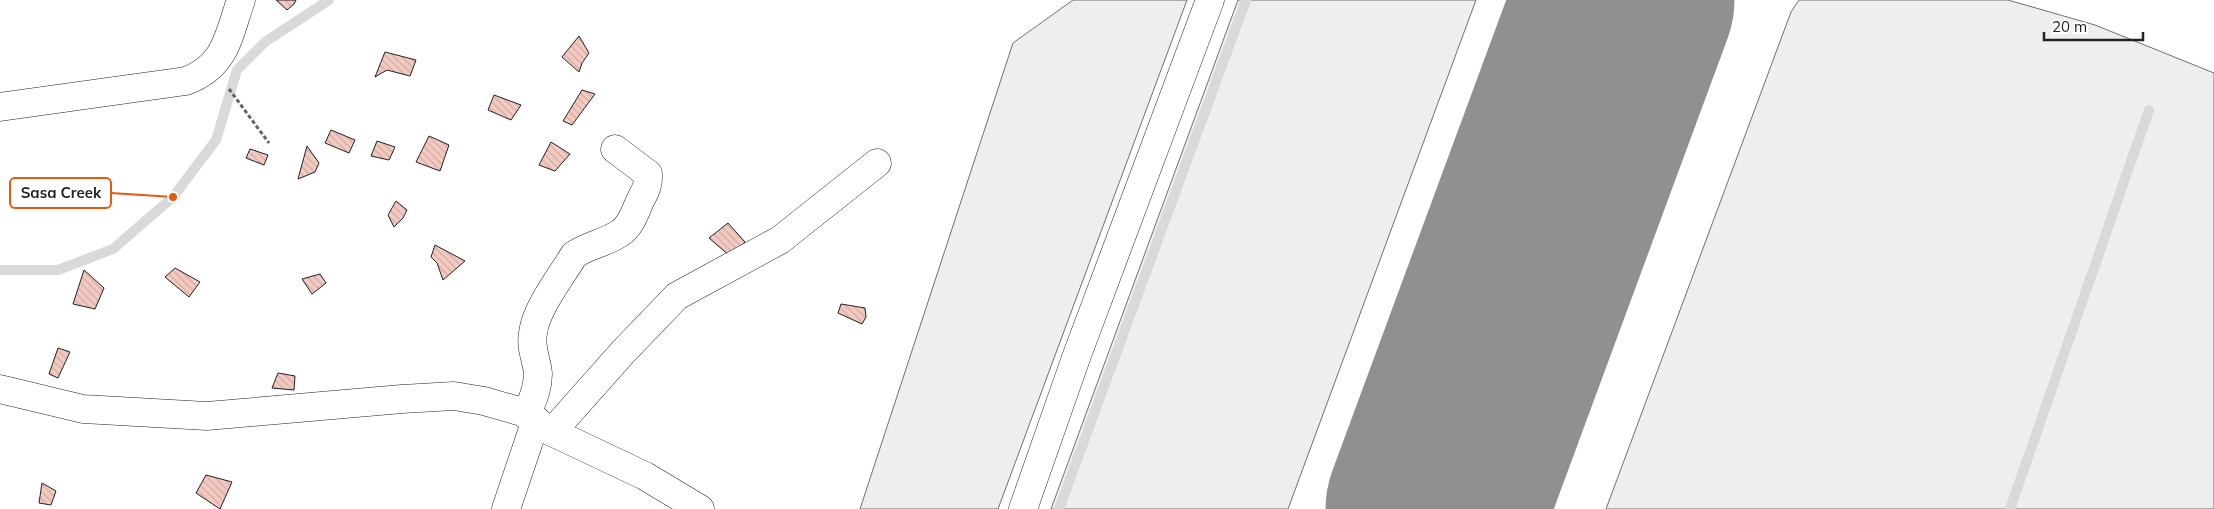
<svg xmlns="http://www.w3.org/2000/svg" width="2214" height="509" font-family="Mulish,sans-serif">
	<defs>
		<pattern id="building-back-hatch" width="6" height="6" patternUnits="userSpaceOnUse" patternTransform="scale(1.25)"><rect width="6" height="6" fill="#f3c9c0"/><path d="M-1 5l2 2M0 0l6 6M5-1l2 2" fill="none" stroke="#d0aca5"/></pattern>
	</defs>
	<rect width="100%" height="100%" fill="#fff"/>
	<g fill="#eee" stroke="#6f6f6f">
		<polygon points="1073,0 1187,0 998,509 860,509 1013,43"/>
		<polygon points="1238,0 1476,0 1288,509 1051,509"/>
		<polygon points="1799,0 2008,0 2095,25 2214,73 2214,509 1606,509 1791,12"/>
	</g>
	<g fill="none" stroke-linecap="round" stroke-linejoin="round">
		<g stroke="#d9d9d9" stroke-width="10">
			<polyline points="0,270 58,270 113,249 173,197 216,140 237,70 265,42 329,0"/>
			<polyline points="1059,509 1246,0"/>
			<polyline points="2010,509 2149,110"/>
		</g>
		<polyline stroke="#909090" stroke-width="221" points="1436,509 1624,0"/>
	</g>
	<g fill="url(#building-back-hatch)" stroke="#222">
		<polygon points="276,0 296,0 294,4 287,10"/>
		<polygon points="579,36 589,53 582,63 579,72 562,57"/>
		<polygon points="385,52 416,60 410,76 387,70 375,77"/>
		<polygon points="582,90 595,94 572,125 563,121"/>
		<polygon points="494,95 521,105 511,120 488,110"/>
		<polygon points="331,130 355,140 349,153 325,143"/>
		<polygon points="429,136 449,145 440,171 416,162"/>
		<polygon points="377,141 395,147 389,160 371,156"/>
		<polygon points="551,142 570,154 555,171 539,165"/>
		<polygon points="307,146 319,163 315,172 298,179"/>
		<polygon points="250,149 268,155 264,165 246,158"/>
		<polygon points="396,201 407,210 403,218 394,227 388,215"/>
		<polygon points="728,223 745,242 730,256 709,238"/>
		<polygon points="435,245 465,261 443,280 437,263 431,257"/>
		<polygon points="175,268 200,282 189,297 165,277"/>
		<polygon points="84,270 104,288 95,309 73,304"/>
		<polygon points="320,274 326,283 312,294 302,279"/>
		<polygon points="841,304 865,308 866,317 862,324 838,313"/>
		<polygon points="58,348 70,352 58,378 49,374"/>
		<polygon points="278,373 295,376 294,390 272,388"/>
		<polygon points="206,475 232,482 220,509 196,493"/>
		<polygon points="42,483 56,491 51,505 39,503"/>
	</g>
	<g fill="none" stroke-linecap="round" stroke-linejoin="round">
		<g stroke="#222" stroke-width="29">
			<g id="minor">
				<path d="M0,107L186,81C226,66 228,37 241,0"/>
				<polyline points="0,389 83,409 207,416 402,399 454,396 484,401 522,412 552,432 645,476 700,509"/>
				<path d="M527,414C532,401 538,389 538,374C537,360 530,348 533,333C536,308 561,277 574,255C588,245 606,243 620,233C630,227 635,213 639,203C644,193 649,186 648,174L615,149"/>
				<polyline points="552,432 623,352 677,296 780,240 877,163"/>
				<polyline points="506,509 536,420"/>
				<polyline points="1023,509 1077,355 1210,0"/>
			</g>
		</g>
		<polyline stroke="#646464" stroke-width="3" stroke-dasharray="4 2.5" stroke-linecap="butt" points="229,89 269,143"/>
		<use href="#minor" stroke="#fff" stroke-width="28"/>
	</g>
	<path fill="none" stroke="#e8590c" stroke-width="2" d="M173 197L111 193"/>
	<circle fill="#e8590c" stroke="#fff" stroke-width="2" cx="173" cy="197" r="5"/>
	<rect fill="#fff" stroke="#e8590c" stroke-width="2" x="10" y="178" width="101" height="30" rx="5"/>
	<g font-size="15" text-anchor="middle" font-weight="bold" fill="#222">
		<text x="61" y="198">Sasa Creek</text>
	</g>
	<path d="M2044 32v8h99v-8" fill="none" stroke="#222222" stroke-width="2.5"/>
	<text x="2052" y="32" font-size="15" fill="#222222" stroke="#ffffff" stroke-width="4" paint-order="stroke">20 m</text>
</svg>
